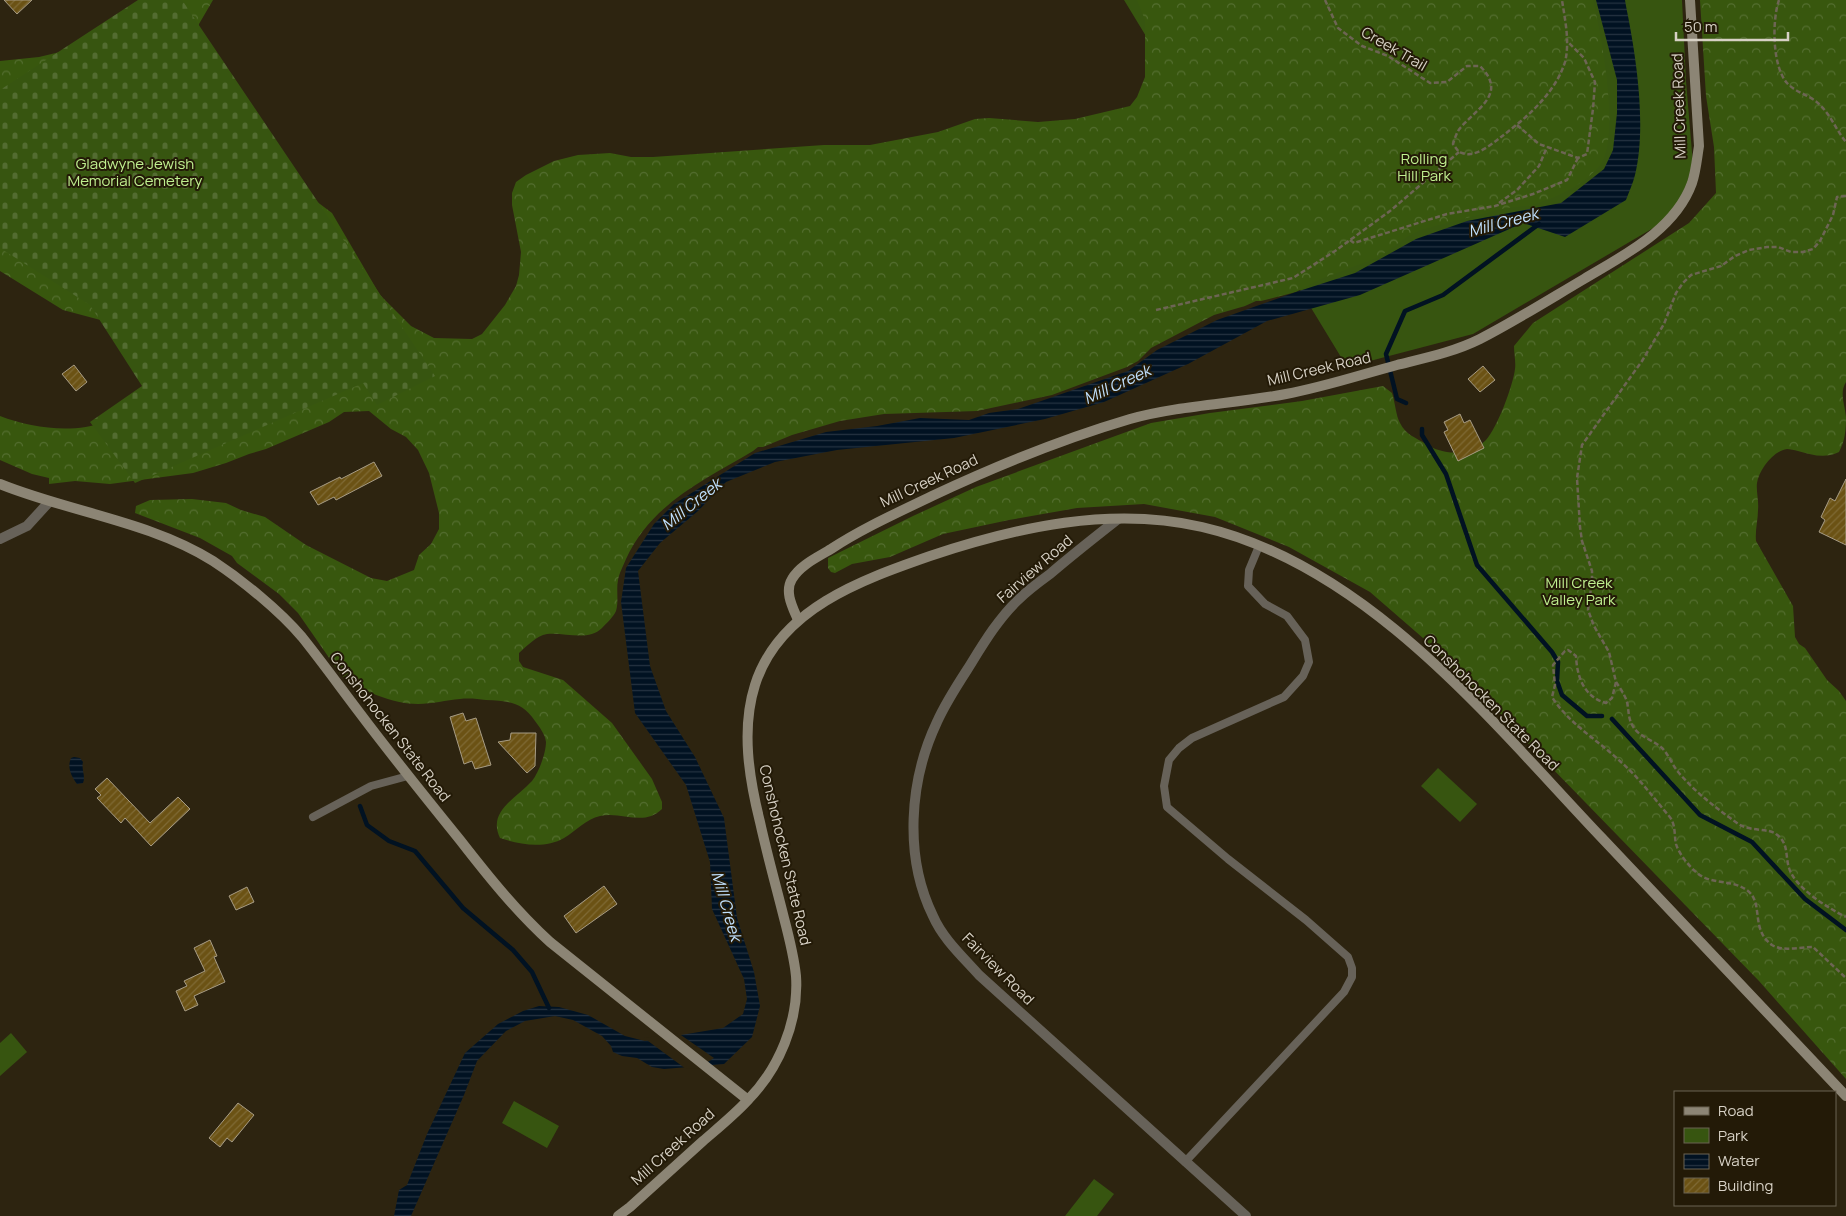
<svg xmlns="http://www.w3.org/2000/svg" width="1846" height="1216" font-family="Manrope,sans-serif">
	<defs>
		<pattern id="forest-crowns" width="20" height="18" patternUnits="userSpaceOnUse" patternTransform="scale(1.25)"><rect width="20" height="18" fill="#38570e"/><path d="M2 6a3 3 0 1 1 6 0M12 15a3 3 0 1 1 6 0" fill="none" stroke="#546e30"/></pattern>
		<pattern id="cemetery-stones" width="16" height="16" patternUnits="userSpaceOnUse" patternTransform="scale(1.25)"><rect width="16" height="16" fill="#375510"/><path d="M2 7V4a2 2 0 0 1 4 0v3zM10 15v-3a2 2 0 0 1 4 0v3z" fill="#536c31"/></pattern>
		<pattern id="water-rules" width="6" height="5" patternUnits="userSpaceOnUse" patternTransform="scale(1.25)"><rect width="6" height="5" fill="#011222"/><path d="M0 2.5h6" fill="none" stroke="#253341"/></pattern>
		<pattern id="building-hatch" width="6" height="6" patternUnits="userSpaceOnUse" patternTransform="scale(1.25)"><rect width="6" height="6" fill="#6b5214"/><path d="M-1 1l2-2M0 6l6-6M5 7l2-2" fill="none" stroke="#7f6a35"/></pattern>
	</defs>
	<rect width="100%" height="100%" fill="#2d2410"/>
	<g fill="#375510">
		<polygon points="1124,0 1682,0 1686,81 1694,176 1672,217 1473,334 1347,367"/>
		<polygon points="1438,768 1477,804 1460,822 1421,786"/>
		<polygon points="11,1033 27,1052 0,1076 0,1043"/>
		<polygon points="514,1101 559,1126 547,1148 502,1123"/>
		<polygon points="1094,1179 1114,1194 1097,1216 1065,1216"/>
	</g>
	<g fill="url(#forest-crowns)">
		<path d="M142,0H213L199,24L196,45L288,180L332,213L380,295L411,326L434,338L472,339L482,334L505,305L516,286L519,275L521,252L512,205V193L516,182L526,175L554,161L578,155L610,153L631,157H653L824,145H870L938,132L975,119L989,118L1038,122L1075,119L1130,106L1137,97L1145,77V20L1137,0H1593C1601,34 1621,136 1600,165C1585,184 1558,197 1535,204C1524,207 1512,207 1501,209C1474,216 1447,223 1420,230L1408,236L1379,257L1318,280L1296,292L1261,301H1256L1245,306L1214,315L1151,348L1138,361L1127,367L1052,395L977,411L884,414L840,421L792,435L763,447H758L753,451C704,480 651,504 626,559C623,566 619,574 618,580C616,590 619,601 616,611C614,616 606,624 602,628C588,642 565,632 547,634C536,636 527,646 519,653V661L523,667L563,680L612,723L652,779L662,802V809C644,827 622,811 600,816C586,819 576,831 564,838C545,849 520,845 500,838C487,811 517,798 532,781C539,772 546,753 546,742C545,734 540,728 535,721C522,702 509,701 486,700C478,699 469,698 460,699C446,700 432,704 418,704C393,704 361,691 341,675L298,613L279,594L237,563L232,556L200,538L135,513L136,506L150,500L192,499L226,503L241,510L265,517L306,545L371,578L387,581L414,570L419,555L431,544L439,529V513L429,473L418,450L406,437L391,429L369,411L344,412L329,422L266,449L249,454L226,463L193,473L110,484L75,481L49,484V478L32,474L0,460V416C31,428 73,434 105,422C121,416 135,406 149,398L108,322L63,310L0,271V61L39,57L85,46Z"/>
		<path d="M1700,0H1846V382C1839,393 1845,405 1846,417C1846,430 1845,441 1839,452C1825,459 1812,455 1798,451C1794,450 1790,449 1787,449C1773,451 1759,470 1757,483C1756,491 1759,501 1758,510C1758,520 1755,530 1756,541L1793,606L1795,637L1799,644L1805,648L1827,680L1839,691L1846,701V1079L1759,981L1479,693L1423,638L1370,592L1289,547L1215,517L1144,504L1077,508L1009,520L943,534L890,557L852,564L835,573L831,572L828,568V558L913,516L976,487L1151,423L1210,413L1302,401L1383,386L1392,393C1395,402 1396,416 1400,423C1405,434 1416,438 1426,444C1444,456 1470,456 1486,440C1497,428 1513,386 1515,369C1516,362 1514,354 1514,346L1533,323L1689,223L1716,193L1714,147L1706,96Z"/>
	</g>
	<polygon fill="url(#cemetery-stones)" points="138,0 182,0 435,376 377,405 363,383 135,483 90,422 142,386 90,305 0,248 0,90"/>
	<g fill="url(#water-rules)">
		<path d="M1596,0H1625L1626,6C1636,55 1647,126 1635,175C1633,183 1629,192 1626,200L1565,237L1523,223L1360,295L1267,321L1188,364L1104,402L1045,419L954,438L837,450L775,462L726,482L698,511L660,543L638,571L650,666L666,711L695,757L724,818L737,918L754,972L760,1006L752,1037L724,1064L664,1069L652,1067L637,1058L622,1056L613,1052L611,1046L602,1036L573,1020L555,1016L525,1021L506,1031L477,1061L464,1095L411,1216H394L399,1190L407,1185L427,1134L465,1053L498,1024L523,1011L539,1006L559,1007L588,1015L625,1036L645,1041L723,1028L743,1014L747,999L744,979L712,909L710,862L686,785L635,713L621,602L626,568L654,524L674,504L755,453L826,432L877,426L920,418L969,420L989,413L1018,409L1128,371L1157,350L1217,320L1296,292L1355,273L1416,239L1467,221L1561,203L1604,169L1613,150L1617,113V80Z"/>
		<path d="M74,757L80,758L83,762C81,769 86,776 83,783L77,784C71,776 67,767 71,758Z"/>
	</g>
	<polygon fill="#2d2410" points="678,1033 714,1058 699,1068 686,1069 644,1038"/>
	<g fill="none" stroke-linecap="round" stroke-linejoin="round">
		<g stroke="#011222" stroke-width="4.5">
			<polyline points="1406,403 1397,399 1386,354 1405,311 1443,295 1539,224"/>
			<polyline points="1422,429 1422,435 1446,474 1477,565 1552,652 1558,662 1557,681 1562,695 1587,716 1602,716"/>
			<polyline points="1612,719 1700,815 1752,842 1805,899 1846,930"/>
			<polyline points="360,806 367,825 389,841 415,851 463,908 513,950 532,972 549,1008"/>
		</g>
	</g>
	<g fill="url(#building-hatch)" stroke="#a79c85">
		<polygon points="4,0 32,0 17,14"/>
		<polygon points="74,365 87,382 76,391 62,374"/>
		<polygon points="1483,366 1495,380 1480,392 1468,379"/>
		<polygon points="1460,414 1464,423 1470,420 1484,448 1458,461 1444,432 1448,430 1444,422"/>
		<polygon points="374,462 382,476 336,500 334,497 318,505 310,492 340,477 341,479"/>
		<polygon points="1846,479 1846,545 1819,532 1825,520 1821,517 1830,498 1835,501"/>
		<polygon points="463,713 466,721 476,718 491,765 475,769 472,761 464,764 450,717"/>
		<polygon points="511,733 536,733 535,766 527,773 498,742 510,740"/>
		<polygon points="107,778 150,823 178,797 190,809 151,846 125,818 121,823 97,798 101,795 95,789"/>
		<polygon points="604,886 617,904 576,933 564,916"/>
		<polygon points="247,887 254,902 236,910 229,896"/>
		<polygon points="210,940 217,956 214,957 225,982 194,996 198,1005 185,1011 176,991 187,986 184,981 205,971 194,948"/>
		<polygon points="238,1103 254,1115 232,1142 227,1138 220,1147 209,1138"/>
	</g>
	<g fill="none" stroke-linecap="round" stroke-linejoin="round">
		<g stroke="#6d6554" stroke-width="2.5" stroke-dasharray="5 2.5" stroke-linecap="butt">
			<path d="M1325,0L1338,28L1362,46L1388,56L1430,83L1447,82L1467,66H1480C1507,93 1479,107 1461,127C1457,131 1455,138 1453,144L1459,152C1462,153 1467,155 1470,154C1481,153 1492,144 1501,137C1526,118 1555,94 1565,62C1570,42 1565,20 1562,0"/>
			<path d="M1779,0C1772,20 1772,66 1787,83C1796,93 1810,95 1819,104C1831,115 1836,130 1846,142"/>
			<polyline points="1517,125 1539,144 1578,158 1587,154 1593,109 1595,82 1584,58 1568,42"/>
			<path d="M1846,196L1837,197L1833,215L1820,241L1813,249L1803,252H1791L1778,247H1767L1749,250L1735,256L1721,266L1691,275L1683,283L1676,293L1664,324L1642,361L1582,445L1577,478L1580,527L1582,541L1592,571V581L1588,610L1594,626L1609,652L1616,682L1612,698L1606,703C1584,697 1577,677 1576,656L1568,650L1565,651L1553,665L1555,685L1552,697C1569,724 1599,741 1621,762C1639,778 1653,797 1669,816C1676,824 1674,835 1676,844C1679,854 1689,866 1696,872C1711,886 1731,878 1748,891C1764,904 1750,929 1772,945C1783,952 1800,947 1813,947L1846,978"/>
			<polyline points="1499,203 1517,190 1539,166 1547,147"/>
			<polyline points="1350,240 1354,243 1447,214 1495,206 1533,194 1567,180 1578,158"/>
			<polyline points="1156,310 1293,278 1335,251 1390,211 1459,152"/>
			<path d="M1616,682C1620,688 1625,695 1627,702C1629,711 1628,720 1634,728C1640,737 1653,740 1662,748C1669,755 1672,765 1679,773C1695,792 1716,808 1737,823C1749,832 1769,828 1776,834C1789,843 1785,855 1789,868C1795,888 1828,908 1846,917"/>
		</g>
		<g stroke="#676259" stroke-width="8">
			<polyline points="313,817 371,786 408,776"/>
			<polyline points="1185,1162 1344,992 1352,977 1352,968 1348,957 1306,920 1228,859 1167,807 1164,786 1169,760 1179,748 1192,738 1284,697 1303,676 1309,662 1305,640 1287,616 1265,604 1248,586 1249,570 1259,546"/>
		</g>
		<g stroke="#676259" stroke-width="10">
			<path d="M1118,519C1095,537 1072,555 1050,574C1039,582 1028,590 1018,600C997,620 982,646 967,670C956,687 945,704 937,722C909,781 904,857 933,916C943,939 963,957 979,975L1246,1216"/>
			<polyline points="0,539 27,526 49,502"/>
		</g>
		<g stroke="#8c8575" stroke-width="10">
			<path d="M0,484C69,512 149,521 213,561C242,580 279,610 302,637C322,662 340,687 359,712C392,756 426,798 460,840C488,876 516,911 550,942L748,1100"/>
			<path d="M798,620C793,608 784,592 792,579C800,565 818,557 831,549C863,528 897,513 932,496C996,466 1062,439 1130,419C1181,405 1234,404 1286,394C1324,387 1360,375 1397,365C1425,358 1454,352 1480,339C1515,321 1550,299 1584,279C1624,255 1675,230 1692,183C1696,171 1697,158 1699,146L1690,0"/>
			<path d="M618,1216L630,1207C654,1185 679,1163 703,1141C718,1128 734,1115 747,1101C779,1069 799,1021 796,976C794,956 789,937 784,918C776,886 767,854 760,822C749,778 741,729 755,685C779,609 861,580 930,556C1017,527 1111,506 1202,527C1367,565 1490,720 1601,837C1683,923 1764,1010 1846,1096"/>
		</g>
	</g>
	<g text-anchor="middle" stroke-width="4" stroke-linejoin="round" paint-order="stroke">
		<g font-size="15" fill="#d7d1c5" stroke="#231a07">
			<text transform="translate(1394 49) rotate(30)" y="5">Creek Trail</text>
			<text transform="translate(1679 106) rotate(-92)" y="5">Mill Creek Road</text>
			<text transform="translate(1319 369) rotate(-13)" y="5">Mill Creek Road</text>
			<text transform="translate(929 481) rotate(-25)" y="5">Mill Creek Road</text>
			<text transform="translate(1035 569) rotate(-41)" y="5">Fairview Road</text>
			<text transform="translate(1491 703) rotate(45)" y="5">Conshohocken State Road</text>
			<text transform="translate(390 727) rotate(52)" y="5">Conshohocken State Road</text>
			<text transform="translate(785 855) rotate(77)" y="5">Conshohocken State Road</text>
			<text transform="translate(998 969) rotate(45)" y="5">Fairview Road</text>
			<text transform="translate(673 1147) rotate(-42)" y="5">Mill Creek Road</text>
		</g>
		<g font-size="15" fill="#bfef8f" stroke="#231a07">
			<text x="1424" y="164">Rolling<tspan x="1424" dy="17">Hill Park</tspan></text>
			<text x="135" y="169">Gladwyne Jewish<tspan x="135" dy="17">Memorial Cemetery</tspan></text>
			<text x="1579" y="588">Mill Creek<tspan x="1579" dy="17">Valley Park</tspan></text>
		</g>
		<g font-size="16" font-style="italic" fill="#c0e1ff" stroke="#231a07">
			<text transform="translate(1503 222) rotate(-15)" y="6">Mill Creek</text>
			<text transform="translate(1117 384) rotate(-25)" y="6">Mill Creek</text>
			<text transform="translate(691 504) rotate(-39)" y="6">Mill Creek</text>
			<text transform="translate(727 906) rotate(74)" y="6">Mill Creek</text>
		</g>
	</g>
	<rect x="1674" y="1091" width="162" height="115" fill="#231a07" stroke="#6b6353"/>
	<rect x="1684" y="1107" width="25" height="8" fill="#8c8575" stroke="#6b6353"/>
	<text x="1718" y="1116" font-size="15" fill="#d7d1c5">Road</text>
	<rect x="1684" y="1128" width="25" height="15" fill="#375510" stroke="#6b6353"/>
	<text x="1718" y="1141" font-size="15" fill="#d7d1c5">Park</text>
	<rect x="1684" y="1154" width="25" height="15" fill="url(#water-rules)" stroke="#6b6353"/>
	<text x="1718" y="1166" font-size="15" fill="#d7d1c5">Water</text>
	<rect x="1684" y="1178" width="25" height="15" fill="url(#building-hatch)" stroke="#6b6353"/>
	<text x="1718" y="1191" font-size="15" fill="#d7d1c5">Building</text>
	<path d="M1676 32v8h112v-8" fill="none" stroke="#d7d1c5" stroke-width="2.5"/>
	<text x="1684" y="32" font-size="15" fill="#d7d1c5" stroke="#231a07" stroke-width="4" paint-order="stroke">50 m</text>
</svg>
